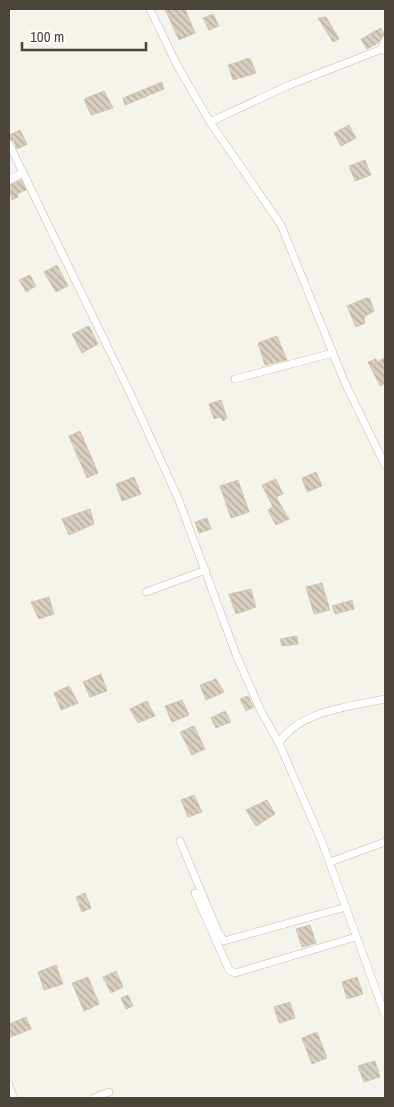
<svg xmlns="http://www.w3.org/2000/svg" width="394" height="1107" font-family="'Archivo Narrow',sans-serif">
	<defs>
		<pattern id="building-back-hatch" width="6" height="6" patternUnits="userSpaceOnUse" patternTransform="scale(1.25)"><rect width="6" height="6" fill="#d8cfc1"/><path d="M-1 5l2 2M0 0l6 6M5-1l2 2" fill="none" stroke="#b1aa9e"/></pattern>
	</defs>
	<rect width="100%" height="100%" fill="#f6f3ec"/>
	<g fill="url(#building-back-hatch)" stroke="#d3c7b4">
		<polygon points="165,9 185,9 195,33 179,40"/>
		<polygon points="213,14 219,26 209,30 203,18"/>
		<polygon points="326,17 339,39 333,42 318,18"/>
		<polygon points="381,28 384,35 378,43 367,49 361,39"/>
		<polygon points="250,58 256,73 233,80 228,65"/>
		<polygon points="162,82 164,89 125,105 123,98"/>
		<polygon points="104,91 113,108 91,115 84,99"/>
		<polygon points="349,125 356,138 341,146 334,133"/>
		<polygon points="20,130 27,144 17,149 14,141 9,139 9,135"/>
		<polygon points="365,160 371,175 355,181 349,166"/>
		<polygon points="21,180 26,190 17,194 18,197 12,200 9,185"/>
		<polygon points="57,265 68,286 56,292 44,272"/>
		<polygon points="30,275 36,286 26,292 19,280"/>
		<polygon points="366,298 370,299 374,311 364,317 365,323 356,327 347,306"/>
		<polygon points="89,326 98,344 82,353 72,334"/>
		<polygon points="277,336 287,360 265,365 258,343"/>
		<polygon points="385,358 385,383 380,386 368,362 376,359 377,362"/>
		<polygon points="221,400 227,418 223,421 220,417 214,419 209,404"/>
		<polygon points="80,431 98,473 87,478 69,436"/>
		<polygon points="316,472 322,486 307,492 302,478"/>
		<polygon points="134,477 141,494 122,501 116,484"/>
		<polygon points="276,479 283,494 276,497 289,519 276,525 268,510 273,507 262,485"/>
		<polygon points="238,480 249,512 231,518 220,486"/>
		<polygon points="90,509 94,524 69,535 62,519"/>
		<polygon points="207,518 211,529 199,533 195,522"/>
		<polygon points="322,583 330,610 314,614 306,587"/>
		<polygon points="251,589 256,607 236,614 229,594"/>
		<polygon points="49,597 54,614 39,619 31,602"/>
		<polygon points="352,600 354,609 335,614 332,606"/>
		<polygon points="297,636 298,644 282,646 280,639"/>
		<polygon points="101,674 107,691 90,697 83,682"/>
		<polygon points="216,679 224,692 206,700 200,685"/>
		<polygon points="69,686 78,703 61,710 54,693"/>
		<polygon points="248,696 254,707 246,711 240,699"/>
		<polygon points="182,700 189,715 172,722 165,706"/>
		<polygon points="147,701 155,716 138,723 130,709"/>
		<polygon points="225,711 231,722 216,728 211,718"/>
		<polygon points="194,726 205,749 192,755 180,732"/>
		<polygon points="194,795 202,812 188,817 181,800"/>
		<polygon points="267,800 275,814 256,826 246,810"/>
		<polygon points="85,893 91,908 82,912 76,897"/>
		<polygon points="310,925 316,943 302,947 296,929"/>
		<polygon points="56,965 63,984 44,990 38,972"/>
		<polygon points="116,971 123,987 111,993 103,977"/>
		<polygon points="88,977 99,1004 84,1011 72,983"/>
		<polygon points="357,977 363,994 347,999 342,982"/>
		<polygon points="128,995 133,1006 126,1009 121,998"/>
		<polygon points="290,1002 295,1018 279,1023 274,1007"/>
		<polygon points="26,1017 31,1029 9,1038 9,1024"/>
		<polygon points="317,1032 327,1058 312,1064 302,1038"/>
		<polygon points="375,1061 380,1077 364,1082 358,1066"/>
	</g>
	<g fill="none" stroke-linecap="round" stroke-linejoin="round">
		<g stroke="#c2bbae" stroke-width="8">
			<g id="minor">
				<polyline points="150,9 177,65 210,122 281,225 345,383 385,465"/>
				<polyline points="382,49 385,40"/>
				<polyline points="210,122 287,86 382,49 385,51"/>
				<polyline points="9,144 131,395 178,498 237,657 261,711 279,743 322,842 385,1015"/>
				<polyline points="9,180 23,173"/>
				<polyline points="235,379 333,353"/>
				<polyline points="146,592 206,570"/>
				<path d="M279,743C300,710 350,707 385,699"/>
				<polyline points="180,841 219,934 224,941 346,907"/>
				<polyline points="330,862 385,842"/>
				<polyline points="195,893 229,970 235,973 356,937"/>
				<polyline points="9,1085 14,1098"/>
				<polyline points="94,1098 109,1092"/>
			</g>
		</g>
		<use href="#minor" stroke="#fff" stroke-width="7"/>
	</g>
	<rect width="394" height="1107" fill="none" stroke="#4b4439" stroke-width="20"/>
	<path d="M22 42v8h124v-8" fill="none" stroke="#4b4439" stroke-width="2.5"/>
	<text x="30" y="42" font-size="15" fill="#4b4439" stroke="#ffffff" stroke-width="4" paint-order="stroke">100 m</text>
</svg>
